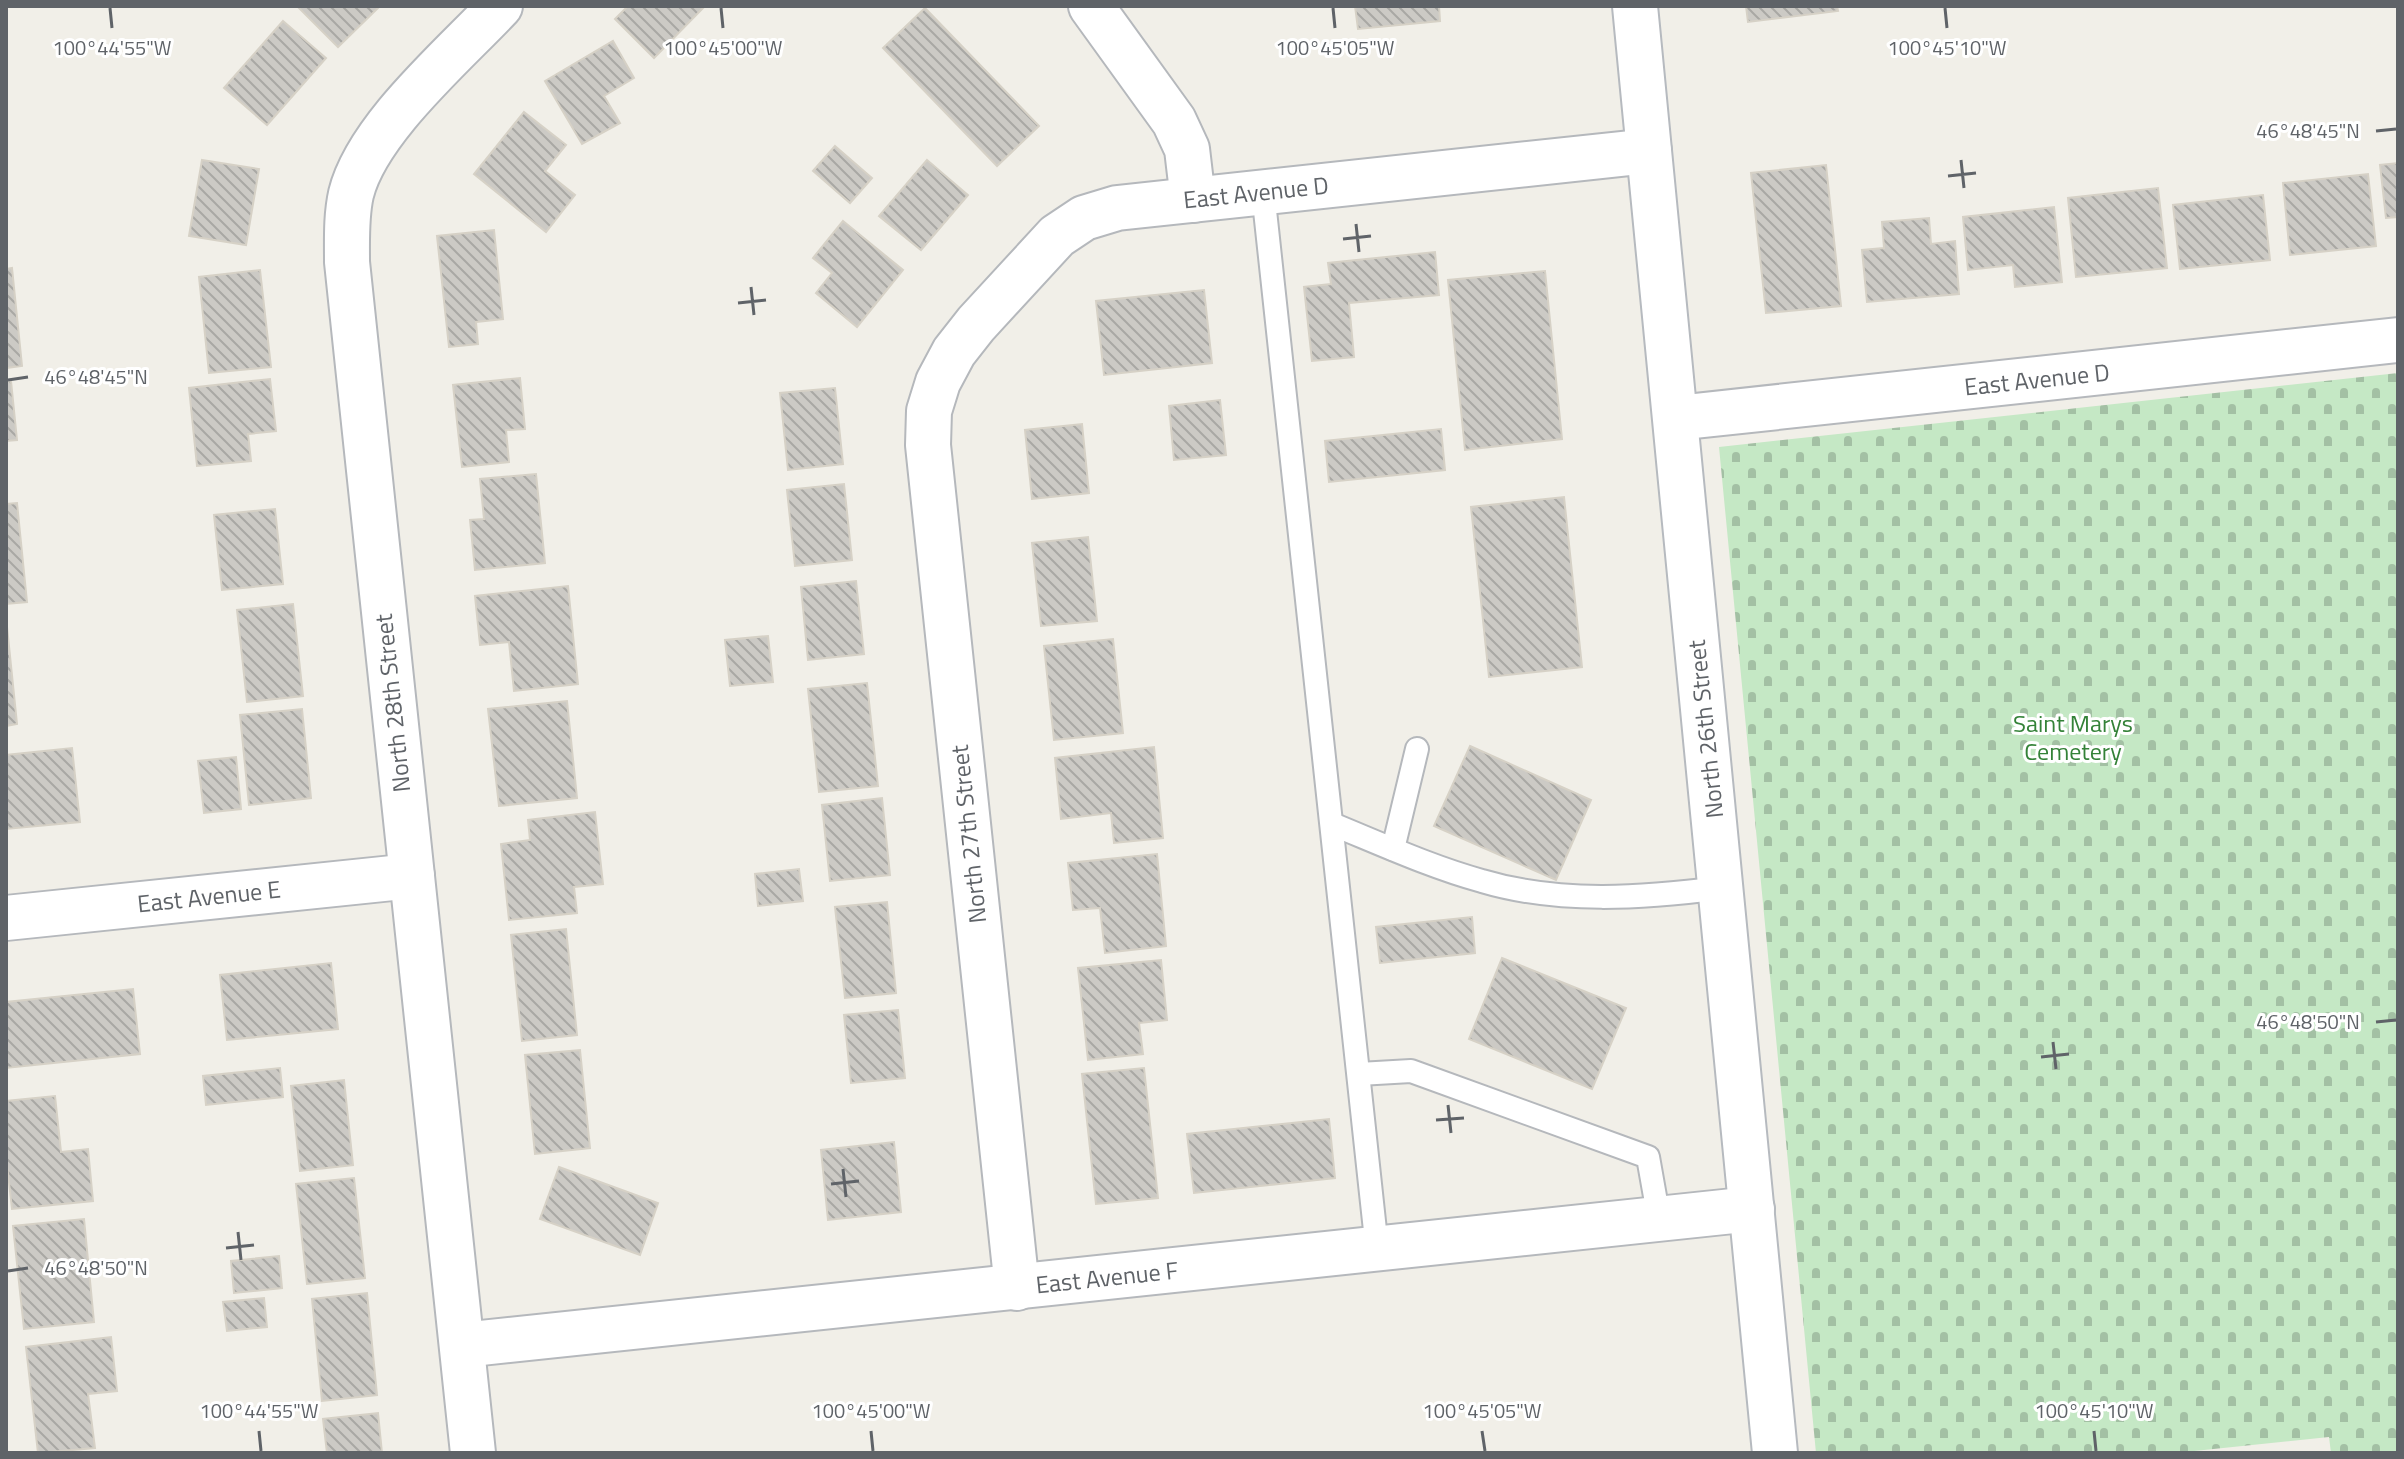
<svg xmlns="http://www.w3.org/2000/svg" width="2404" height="1459" font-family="'Titillium Web',sans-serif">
	<defs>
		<pattern id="cemetery-stones" width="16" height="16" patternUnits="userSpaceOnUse" patternTransform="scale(2)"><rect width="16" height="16" fill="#c5e8c5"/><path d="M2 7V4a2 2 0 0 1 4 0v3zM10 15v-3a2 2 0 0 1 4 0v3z" fill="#a3c0a4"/></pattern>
		<pattern id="building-back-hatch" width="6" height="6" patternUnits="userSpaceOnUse" patternTransform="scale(2)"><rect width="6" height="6" fill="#cccac5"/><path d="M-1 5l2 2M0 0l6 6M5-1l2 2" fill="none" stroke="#a9a8a4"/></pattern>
	</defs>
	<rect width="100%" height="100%" fill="#f1efe8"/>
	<polygon fill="url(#cemetery-stones)" points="2398,373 2398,1453 2331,1453 2329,1437 2175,1453 1816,1453 1719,447"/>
	<g fill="url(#building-back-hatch)" stroke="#d6d1c6" stroke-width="2">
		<polygon points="297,6 380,6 338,47"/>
		<polygon points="628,6 702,6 704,7 654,58 615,19"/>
		<polygon points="1355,6 1439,6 1440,21 1358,29"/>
		<polygon points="1746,6 1837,6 1838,11 1748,22"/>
		<polygon points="925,8 1039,126 997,166 883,48"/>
		<polygon points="283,21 326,58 267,125 224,88"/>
		<polygon points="613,41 634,78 604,96 620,123 582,144 545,81"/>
		<polygon points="524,112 566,145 545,171 575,195 546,232 474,174"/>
		<polygon points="835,146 872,178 850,203 813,171"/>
		<polygon points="202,160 259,169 246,245 189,236"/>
		<polygon points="927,160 968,195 921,250 879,216"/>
		<polygon points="2398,163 2398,217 2386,218 2380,165"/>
		<polygon points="1826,165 1841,306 1766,313 1751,173"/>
		<polygon points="2368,174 2376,246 2290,255 2283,183"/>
		<polygon points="2158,188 2167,268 2076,277 2068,198"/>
		<polygon points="2263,195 2270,260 2180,269 2173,205"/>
		<polygon points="2054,207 2062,282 2015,287 2013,265 1968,270 1963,217"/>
		<polygon points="1929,218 1931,244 1955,241 1959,294 1867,302 1862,250 1884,248 1882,222"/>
		<polygon points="843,221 903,270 857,327 816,293 832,273 813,258"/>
		<polygon points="494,230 503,319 476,322 478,344 449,347 437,236"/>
		<polygon points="1435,252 1439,295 1349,303 1354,357 1312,361 1304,287 1331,284 1328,263"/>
		<polygon points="12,268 22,366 6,368 6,269"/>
		<polygon points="260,270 271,367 209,373 199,277"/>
		<polygon points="1545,271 1562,439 1465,450 1448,280"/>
		<polygon points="1204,290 1212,363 1104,375 1096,301"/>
		<polygon points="520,378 525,429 506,430 509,462 462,467 453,385"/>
		<polygon points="270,379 276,431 248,434 251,461 197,466 189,388"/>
		<polygon points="11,381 17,440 6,441 6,382"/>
		<polygon points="835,388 843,464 788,470 780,393"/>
		<polygon points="1220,400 1226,455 1174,460 1169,406"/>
		<polygon points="1082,424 1089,493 1032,499 1025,430"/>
		<polygon points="1441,429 1445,470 1329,482 1325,441"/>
		<polygon points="536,474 545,563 475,570 470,520 484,519 480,479"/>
		<polygon points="844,484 852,560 795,566 787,490"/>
		<polygon points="1564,497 1582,667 1489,677 1471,507"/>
		<polygon points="17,503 27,602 6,604 6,504"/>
		<polygon points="275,509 283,584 222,590 214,515"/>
		<polygon points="1088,537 1097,621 1041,626 1032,543"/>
		<polygon points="856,581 864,654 808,660 801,587"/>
		<polygon points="568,586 578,684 514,691 509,642 480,645 475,596"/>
		<polygon points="293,604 303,696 247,702 237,610"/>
		<polygon points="6,617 17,724 6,726"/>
		<polygon points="768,636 773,682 730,686 725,640"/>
		<polygon points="1113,639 1123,733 1054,740 1044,646"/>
		<polygon points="867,683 878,786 819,792 808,689"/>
		<polygon points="567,701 577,798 499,806 488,709"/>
		<polygon points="302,709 311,798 249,805 240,715"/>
		<polygon points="1470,746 1591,800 1556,880 1434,826"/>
		<polygon points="1154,747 1163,838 1114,843 1111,813 1061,819 1055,758"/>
		<polygon points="72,748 80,822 6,829 6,755"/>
		<polygon points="236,757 241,809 204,813 198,761"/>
		<polygon points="882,798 890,875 830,881 822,805"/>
		<polygon points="595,812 603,884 574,887 577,913 509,920 501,844 530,840 528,820"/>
		<polygon points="1157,854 1166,946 1105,953 1100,908 1073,910 1068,863"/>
		<polygon points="799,869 803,901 758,906 755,874"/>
		<polygon points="887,902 896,993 845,998 835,907"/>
		<polygon points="1472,917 1475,953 1380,963 1376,927"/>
		<polygon points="566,929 577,1035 522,1041 511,935"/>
		<polygon points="1502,958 1626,1008 1592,1089 1469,1039"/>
		<polygon points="1161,960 1167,1020 1139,1023 1143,1054 1088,1060 1078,968"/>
		<polygon points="331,963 338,1029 227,1040 220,975"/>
		<polygon points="133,989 140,1054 6,1068 6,1002"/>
		<polygon points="898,1010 905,1078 851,1083 844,1015"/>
		<polygon points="580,1050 590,1148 535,1154 525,1055"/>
		<polygon points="280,1068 283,1097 206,1105 203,1076"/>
		<polygon points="1144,1068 1158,1198 1096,1204 1082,1074"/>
		<polygon points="344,1080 353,1165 300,1171 291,1086"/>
		<polygon points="55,1096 61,1152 88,1149 93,1201 12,1209 6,1156 6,1101"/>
		<polygon points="1329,1119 1335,1178 1194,1193 1187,1134"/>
		<polygon points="894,1142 901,1212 828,1220 821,1150"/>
		<polygon points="559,1167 658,1203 640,1255 540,1219"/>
		<polygon points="354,1178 365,1278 307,1284 296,1184"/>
		<polygon points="84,1219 94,1322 24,1329 13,1226"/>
		<polygon points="279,1256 282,1288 234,1293 231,1261"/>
		<polygon points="367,1293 377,1395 322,1401 312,1299"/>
		<polygon points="264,1298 267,1327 227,1331 223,1302"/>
		<polygon points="111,1337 117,1391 88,1394 95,1448 38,1453 26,1347"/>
		<polygon points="378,1413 382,1453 327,1453 323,1419"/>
	</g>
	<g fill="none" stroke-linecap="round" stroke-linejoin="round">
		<g stroke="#b5b8bc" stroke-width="26">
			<g id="lane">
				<polyline points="1263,192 1377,1249"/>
				<path d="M1332,824C1381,844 1431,867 1482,881C1559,904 1643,898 1721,888"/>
				<polyline points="1393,849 1417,749"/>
				<polyline points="1359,1074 1411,1071 1648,1157 1659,1219"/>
			</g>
		</g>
		<g stroke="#b5b8bc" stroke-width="48">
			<g id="street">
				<polyline points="1091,6 1174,121 1187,149 1193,200"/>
				<polyline points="1676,418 2398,340"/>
				<polyline points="6,918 412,876"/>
				<polyline points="1017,1288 928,445 929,411 938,382 954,352 976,324 1057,236 1084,218 1117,208 1649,151"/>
				<polyline points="462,1345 1752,1209"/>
				<path d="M473,1453L347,262C347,239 346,216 351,194C367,129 454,55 500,6"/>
			</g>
		</g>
		<g stroke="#b6babf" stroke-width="48">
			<polyline id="secondary" points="1635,6 1775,1453"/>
		</g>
		<use href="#lane" stroke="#fff" stroke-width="22"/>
		<use href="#street" stroke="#fff" stroke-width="44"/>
		<use href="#secondary" stroke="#fff" stroke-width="44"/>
	</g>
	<path fill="none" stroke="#5f6368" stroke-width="3" d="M110,8L112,28M721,8L723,28M1333,8L1335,28M1945,8L1947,28M2376,131L2396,129M1961,160L1964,188M1948,176L1976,173M1356,224L1359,252M1343,239L1371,236M751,287L754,315M738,303L766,300M8,380L28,377M2376,1022L2396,1020M2053,1042L2056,1069M2041,1057L2069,1054M1448,1105L1451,1133M1436,1120L1464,1118M843,1169L846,1197M831,1184L859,1181M238,1232L241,1260M226,1248L254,1245M8,1271L28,1268M259,1431L261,1451M871,1431L873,1451M1482,1431L1485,1451M2094,1431L2096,1451"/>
	<g text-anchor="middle" stroke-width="6" stroke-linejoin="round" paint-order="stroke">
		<g font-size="24" fill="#5f6368" stroke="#fff">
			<text transform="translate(1256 193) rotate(-6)" y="8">East Avenue D</text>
			<text transform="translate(2037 380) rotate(-6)" y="8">East Avenue D</text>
			<text transform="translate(393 703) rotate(-96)" y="8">North 28th Street</text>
			<text transform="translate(1706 729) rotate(-96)" y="8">North 26th Street</text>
			<text transform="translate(969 834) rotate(-96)" y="8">North 27th Street</text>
			<text transform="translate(209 897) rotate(-6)" y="8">East Avenue E</text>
			<text transform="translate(1107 1278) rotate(-6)" y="8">East Avenue F</text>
		</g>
		<g font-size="24" fill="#348238" stroke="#fff">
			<text x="2073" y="732">Saint Marys<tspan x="2073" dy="28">Cemetery</tspan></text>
		</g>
	</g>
	<g font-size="20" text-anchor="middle" fill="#5f6368" stroke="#fff" stroke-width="6" stroke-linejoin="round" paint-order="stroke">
		<text x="112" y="55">100°44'55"W</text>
		<text x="723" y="55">100°45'00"W</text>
		<text x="1335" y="55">100°45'05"W</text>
		<text x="1947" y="55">100°45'10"W</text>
		<text x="2308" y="138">46°48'45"N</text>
		<text x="96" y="384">46°48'45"N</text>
		<text x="2308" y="1029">46°48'50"N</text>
		<text x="96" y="1275">46°48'50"N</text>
		<text x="259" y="1418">100°44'55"W</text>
		<text x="871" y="1418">100°45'00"W</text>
		<text x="1482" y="1418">100°45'05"W</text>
		<text x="2094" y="1418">100°45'10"W</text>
	</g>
	<rect width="2404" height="1459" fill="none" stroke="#5f6368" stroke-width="16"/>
</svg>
